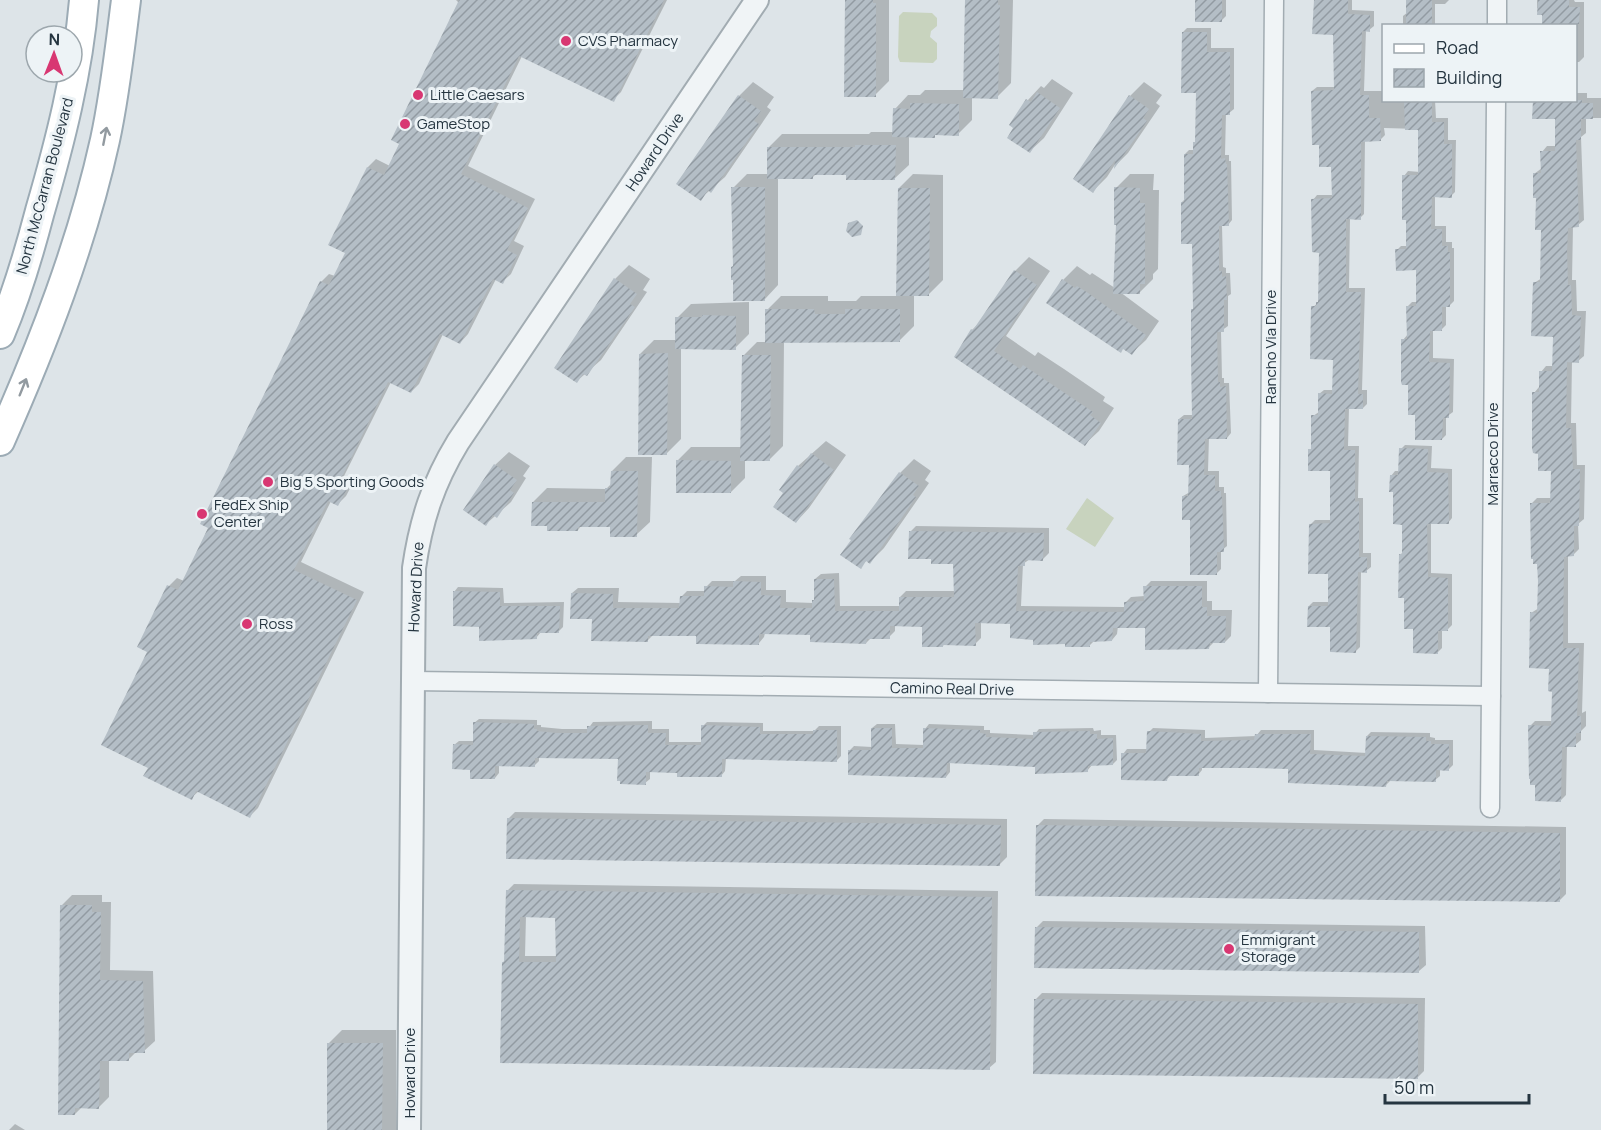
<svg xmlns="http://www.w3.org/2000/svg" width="1601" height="1130" font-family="Manrope,sans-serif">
	<defs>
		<pattern id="building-hatch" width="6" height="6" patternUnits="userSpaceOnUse" patternTransform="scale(1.5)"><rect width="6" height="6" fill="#b4bec6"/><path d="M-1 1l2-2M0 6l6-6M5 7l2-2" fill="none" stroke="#929ba2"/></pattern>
	</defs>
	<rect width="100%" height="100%" fill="#dde4e8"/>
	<g fill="#c8d3be">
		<polygon points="903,12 932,13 937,18 937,26 931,31 930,37 937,43 937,59 933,63 900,62 898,57 899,16"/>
		<polygon points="1087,498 1114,518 1095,547 1066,529"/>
	</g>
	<g fill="#0003" fill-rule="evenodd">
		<polygon points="456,0 667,0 621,92 613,100 522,56 468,166 535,199 514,241 524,246 511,274 502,282 496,279 468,334 460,343 443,334 419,384 411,392 391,382 344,476 354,481 346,496 338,504 331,501 301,562 364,592 258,808 250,816 199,791 191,798 150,767 149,652 169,586 177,578 184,581 321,282 329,274 335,276 347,253 330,245 368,167 376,159 390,166 459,3"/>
		<polygon points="846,0 889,0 889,81 875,95"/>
		<polygon points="966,0 1013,0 1011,83 997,97 972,97 972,120 958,134 909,136 909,165 895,178 848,173 817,173 812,178 778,178 778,285 765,299 734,299 733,188 747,174 768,174 769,147 782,134 869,134 871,132 894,132 895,109 908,95 920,95 925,90 965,90"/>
		<polygon points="1196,0 1226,0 1226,16 1221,21"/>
		<polygon points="1316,0 1352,0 1352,10 1374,11 1374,26 1369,30 1366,30 1364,91 1384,91 1384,100 1435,100 1436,118 1448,118 1448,140 1456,140 1455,192 1451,196 1435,196 1435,226 1446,226 1446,242 1452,242 1452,248 1454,248 1454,301 1449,306 1446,306 1446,325 1442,329 1433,329 1433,358 1454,359 1453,412 1446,417 1446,435 1442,439 1417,413 1409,384 1403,340 1408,334 1408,306 1412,302 1417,302 1418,269 1397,250 1401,246 1407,246 1404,176 1408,171 1420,172 1419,129 1384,128 1385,135 1380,140 1365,140 1364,214 1360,218 1350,218 1349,288 1365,288 1362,390 1367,390 1367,404 1363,408 1349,408 1348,446 1359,446 1358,498 1363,498 1363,553 1371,553 1371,567 1366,571 1361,571 1360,647 1356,651 1309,606 1313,602 1329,602 1330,573 1311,524 1315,520 1332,520 1332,470 1310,450 1312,448 1313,416 1319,412 1319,394 1324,390 1334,390 1334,358 1313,307 1319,302 1320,251 1313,200 1317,195 1333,195 1333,165 1321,143 1312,91 1317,87 1335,87 1335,33"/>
		<polygon points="1408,0 1449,0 1445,4 1435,4 1435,26 1403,26 1403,16 1408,12"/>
		<polygon points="1537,0 1574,0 1575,2 1584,2 1584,57 1579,62 1576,62 1576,26 1543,26 1543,14 1537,8"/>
		<polygon points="1187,28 1211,28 1211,48 1234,48 1234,109 1229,113 1226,113 1225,155 1229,155 1229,161 1231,161 1232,220 1228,225 1222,225 1223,267 1226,268 1226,273 1230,273 1231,294 1228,296 1228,326 1221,331 1222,378 1224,378 1224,383 1229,383 1231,433 1227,438 1209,437 1208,471 1219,471 1219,487 1224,487 1224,493 1226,493 1227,546 1221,551 1221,569 1217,573 1183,496 1190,492 1190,463 1179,419 1184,415 1194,415 1195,308 1194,242 1182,202 1185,199 1185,154 1189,150 1195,150 1197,141 1198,91 1183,32"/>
		<polygon points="1052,79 1073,93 1044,138 1030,151 1028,100 1041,86 1044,88"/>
		<polygon points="753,82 774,97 767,107 771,110 725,177 700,199 739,96"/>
		<polygon points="1144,82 1162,95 1156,103 1160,106 1128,153 1116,165 1116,163 1107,177 1093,191 1130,96"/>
		<polygon points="1576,93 1587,93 1587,98 1601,98 1601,118 1586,118 1586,133 1581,137 1584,220 1578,225 1573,226 1572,280 1576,280 1577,311 1586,311 1584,356 1578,361 1572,361 1571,423 1576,423 1577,465 1585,465 1584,519 1578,524 1579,549 1573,555 1568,555 1568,643 1584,643 1582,713 1586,711 1586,726 1581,731 1581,740 1575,745 1567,745 1566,795 1561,800 1530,726 1535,721 1553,721 1553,690 1550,667 1531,613 1539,608 1539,581 1532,503 1537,498 1552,498 1552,470 1534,393 1539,387 1541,372 1546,366 1553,366 1555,335 1534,283 1542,278 1542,229 1534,174 1542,168 1542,152 1547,146 1556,146 1576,100"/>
		<polygon points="913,174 943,175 943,280 929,294 914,294 914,326 900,340 784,341 783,446 769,460 745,460 745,478 731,492 677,461 691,447 742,447 743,356 757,342 767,342 767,310 781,296 828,296 828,301 856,301 861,296 898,296 899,188"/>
		<polygon points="1130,174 1154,174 1153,190 1159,190 1158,269 1153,274 1153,279 1139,293 1120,292 1159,321 1146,340 1132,353 1063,280 1077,266 1090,275 1092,273 1115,288 1118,224 1116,188"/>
		<polygon points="1029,257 1050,271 1006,336 1035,356 1038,352 1064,369 1105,397 1103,401 1114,408 1099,431 1085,444 972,330 980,322 1015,271"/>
		<polygon points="629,265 650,279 643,290 647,292 601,360 577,381 615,279"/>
		<polygon points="749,302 749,334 735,348 681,348 681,439 667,453 640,354 654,340 677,340 677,318 691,304"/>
		<polygon points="826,441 846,455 809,508 796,522 785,493 781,490 798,466"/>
		<polygon points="1405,445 1432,446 1431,468 1452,469 1452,518 1448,523 1431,522 1431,573 1452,574 1452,625 1447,630 1442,630 1442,648 1438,652 1414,628 1406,597 1400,555 1403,552 1404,523 1391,476 1395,471 1400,471 1401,449"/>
		<polygon points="509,452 530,466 523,476 526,478 511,502 486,524 495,465"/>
		<polygon points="626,457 652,457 650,522 636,535 611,526 582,525 578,530 533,502 547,488 606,489 612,483 612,471"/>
		<polygon points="914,459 931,471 925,480 929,483 884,548 870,562 867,560 860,567 900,473"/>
		<polygon points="916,526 1049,528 1049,553 1043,559 1030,559 1023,564 1021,606 1125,607 1125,603 1131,597 1145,596 1145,587 1151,581 1207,581 1207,601 1212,601 1212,610 1232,610 1231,636 1225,642 1215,641 1209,647 1146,626 1118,626 1117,634 1112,640 1095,640 1090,645 1034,639 1011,622 981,622 981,638 975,644 945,643 943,646 924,625 895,625 895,631 889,637 872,637 866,643 812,634 765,633 764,637 759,643 698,635 654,634 647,641 593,618 572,593 578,588 619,588 618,602 681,603 681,597 687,591 706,591 706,587 712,581 735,581 741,576 766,576 766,590 786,590 786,602 814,603 815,579 821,574 839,573 840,606 900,606 900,597 906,591 955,591 955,563 932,557 910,532"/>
		<polygon points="458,587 503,588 504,603 564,602 563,627 559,631 541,632 536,638 481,625 454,592"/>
		<polygon points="479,719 537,720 537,725 541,725 541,727 562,729 588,729 593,722 652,721 652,729 669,729 669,742 702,742 703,726 707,722 763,723 763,731 814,731 819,726 841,726 841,756 836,761 726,758 725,771 721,776 650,771 650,779 645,783 622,780 619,758 539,756 539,761 534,766 499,764 499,773 495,778 472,768 454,745 459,741 474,741 474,723"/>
		<polygon points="877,724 895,724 896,744 924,745 925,729 929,724 984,726 984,730 990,730 990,733 1034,735 1039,729 1093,728 1094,731 1101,730 1101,735 1116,735 1117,760 1113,764 1092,765 1087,771 1037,765 950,762 950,772 946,777 849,751 854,746 872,747 872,728"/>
		<polygon points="1153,728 1205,730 1205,738 1256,736 1261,730 1314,730 1314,750 1367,753 1367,736 1371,732 1430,733 1430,737 1435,738 1435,740 1453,740 1453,765 1449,769 1440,769 1440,776 1435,780 1390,781 1386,785 1290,768 1202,767 1202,770 1198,775 1171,775 1167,779 1123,754 1127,749 1148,749 1149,732"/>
		<polygon points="515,812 1007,819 1007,857 1000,864 508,819"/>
		<polygon points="1044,819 1566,827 1566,894 1559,901 1037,826"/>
		<path d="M514,884L998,891L996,1062L989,1068L503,962L506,960L507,891ZM526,916H556L557,956H525Z"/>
		<polygon points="72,895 102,895 102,902 111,902 110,970 153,971 155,1041 144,1051 137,1051 128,1060 109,1060 109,1097 99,1107 82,1107 75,1114 61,906"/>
		<polygon points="1043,921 1425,926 1426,965 1419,971 1036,928"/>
		<polygon points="1042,993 1425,998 1424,1071 1417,1078 1035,1000"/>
		<polygon points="342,1030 396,1030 396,1130 328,1130 328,1044"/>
		<polygon points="15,1124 25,1130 9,1130"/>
	</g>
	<g fill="url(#building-hatch)" fill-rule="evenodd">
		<polygon points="459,0 664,0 614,102 519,56 461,174 528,208 507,250 517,255 503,284 493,279 460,344 440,334 411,393 388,382 338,485 347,489 338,506 328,501 294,570 357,600 250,818 196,791 192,800 143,776 148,768 101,745 147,652 137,647 167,585 178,590 208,528 200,524 320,281 329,285 345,253 328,245 367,167 384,175 399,144 391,140"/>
		<polygon points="845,0 873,0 873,3 876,3 876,97 844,97"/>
		<polygon points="965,0 998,0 998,5 1000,5 998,99 963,98"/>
		<rect x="1195" y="0" width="27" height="22"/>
		<polygon points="1314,0 1348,0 1348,14 1370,15 1370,32 1362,31 1360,95 1369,95 1369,118 1380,118 1381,141 1361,142 1361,220 1346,219 1346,292 1361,292 1358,394 1363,394 1363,409 1345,409 1344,450 1355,450 1355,502 1359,501 1359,557 1367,557 1367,573 1358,572 1356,653 1330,652 1330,627 1307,627 1308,606 1328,606 1328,574 1308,574 1309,524 1330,523 1330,471 1308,471 1308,449 1311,449 1311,415 1318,415 1318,393 1332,394 1333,360 1310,359 1311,306 1316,306 1316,302 1318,302 1319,253 1312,252 1311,199 1332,198 1331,167 1319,167 1319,145 1312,145 1311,91 1334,90 1333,35 1312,34"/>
		<rect x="1406" y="0" width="26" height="26"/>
		<polygon points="1538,0 1569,0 1569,7 1580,7 1579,24 1542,26 1542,15 1537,15"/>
		<polygon points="1182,32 1207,32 1207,52 1230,52 1230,115 1222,115 1221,159 1225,158 1226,164 1227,164 1229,226 1219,226 1219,271 1222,271 1222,277 1226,276 1227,300 1224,300 1224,332 1217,332 1218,382 1220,382 1220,387 1226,386 1227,439 1205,439 1204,475 1215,475 1215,491 1221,491 1221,496 1222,497 1224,552 1217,552 1217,575 1190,575 1190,520 1182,520 1182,496 1188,496 1189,465 1177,465 1178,419 1192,419 1191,355 1191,309 1193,309 1192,244 1181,244 1181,202 1184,202 1184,154 1193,154 1193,142 1195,142 1196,93 1181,93"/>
		<polygon points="1037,92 1060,108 1030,153 1007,138 1013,128 1009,125 1026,99 1031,102"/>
		<polygon points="738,95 761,111 754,121 759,124 711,193 708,190 701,201 676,184"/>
		<polygon points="1129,95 1149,109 1143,118 1147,121 1114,169 1115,160 1093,193 1073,179"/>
		<polygon points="1404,100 1432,100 1432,122 1444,122 1444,144 1452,144 1452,198 1432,197 1431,229 1442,229 1442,246 1448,246 1448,252 1450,252 1450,307 1442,307 1442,331 1430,331 1429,362 1450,363 1449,418 1443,418 1442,440 1415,440 1415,415 1408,415 1408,385 1402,385 1401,382 1401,339 1407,339 1406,306 1416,306 1416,270 1396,271 1395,249 1406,249 1406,220 1402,220 1402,175 1418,175 1418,130 1405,130"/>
		<polygon points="1533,100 1582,100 1582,103 1593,103 1593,119 1581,119 1581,140 1576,140 1579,227 1568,228 1567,252 1568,285 1571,285 1572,315 1581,316 1579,363 1567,362 1566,428 1571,428 1573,469 1580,469 1579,526 1574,526 1574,556 1564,557 1563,648 1579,648 1577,716 1581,716 1581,733 1576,733 1576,747 1562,747 1561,802 1535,801 1535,785 1530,785 1530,779 1529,779 1528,725 1551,726 1552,692 1548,691 1549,669 1529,668 1530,612 1537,613 1538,581 1537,564 1533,564 1533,559 1531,559 1530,503 1550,503 1551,471 1538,471 1538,454 1533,453 1532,448 1532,392 1539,392 1539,371 1552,371 1553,337 1531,336 1533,282 1540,282 1541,230 1535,230 1536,198 1533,198 1533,173 1541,173 1540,151 1555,151 1555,119 1532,119"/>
		<polygon points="910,103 959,104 959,136 935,135 935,138 892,137 893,108 910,109"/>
		<polygon points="855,145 896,145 895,180 846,180 846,175 813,175 813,179 767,179 767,147 855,147"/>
		<polygon points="731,187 765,187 765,301 733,301 733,280 731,280 731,267 733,266"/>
		<polygon points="1114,187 1140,188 1140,203 1145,203 1145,284 1140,284 1140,294 1113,294 1116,225 1114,225"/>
		<polygon points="898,188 930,188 929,296 896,296"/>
		<polygon points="857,220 863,226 861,235 852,237 846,231 848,223"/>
		<polygon points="1014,270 1037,285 994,351 1020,369 1023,365 1093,412 1090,415 1101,423 1085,446 954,357 971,329 973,330"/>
		<polygon points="614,278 637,294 630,304 635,307 587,376 583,374 577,383 554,368"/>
		<polygon points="1062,279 1075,288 1077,286 1088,293 1146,335 1132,355 1123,349 1121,353 1046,303"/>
		<polygon points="765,309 814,309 815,314 845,314 845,309 900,309 900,342 765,343"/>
		<polygon points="702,315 736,316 736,350 675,349 675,317 702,317"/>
		<polygon points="668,353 667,455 638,455 639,354"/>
		<polygon points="742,355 771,355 770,461 740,461"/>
		<polygon points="1399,448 1428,449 1427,472 1448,473 1449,524 1427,524 1428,577 1448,578 1448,631 1438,631 1438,654 1413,653 1413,629 1404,629 1404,598 1398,598 1399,554 1402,554 1402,525 1393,524 1393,492 1389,492 1390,475 1398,475"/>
		<polygon points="811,453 834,470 796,523 773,507 783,493 779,490 797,465 801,468"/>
		<polygon points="676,460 731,461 731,493 676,493"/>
		<polygon points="494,464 517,480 510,490 514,493 497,518 493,515 486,526 463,510"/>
		<polygon points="611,471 638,471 637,537 610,537 610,527 578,527 578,531 547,531 547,526 531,526 532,502 605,502 605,488 610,488"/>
		<polygon points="899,472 919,486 913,495 916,497 870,564 866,561 861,569 840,555 851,540 849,539"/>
		<polygon points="909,531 1044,533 1043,561 1025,560 1025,566 1018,566 1016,611 1124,612 1124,602 1144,601 1143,586 1202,586 1202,607 1207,607 1207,616 1226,616 1225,643 1210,643 1209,649 1145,650 1145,628 1113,628 1112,641 1090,642 1090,647 1065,647 1065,644 1033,645 1033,640 1010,638 1010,624 975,623 976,646 943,645 943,647 922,647 922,627 890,626 890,639 867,639 866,644 810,642 810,635 759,634 759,645 696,644 696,636 648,636 648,642 591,641 592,619 570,619 571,593 613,594 613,608 679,608 680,596 704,596 704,586 733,587 733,581 761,582 761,595 781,596 780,608 812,608 812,600 814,600 814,579 834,579 835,611 899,611 899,597 954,597 953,564 931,564 931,559 908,559"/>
		<polygon points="453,591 500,592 500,606 560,606 559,633 537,633 537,639 479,641 479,627 453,626"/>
		<polygon points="473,722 534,724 534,729 537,729 537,731 556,733 587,733 587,726 648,725 648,733 666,733 665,745 701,745 701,725 760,727 760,734 813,734 813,730 837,730 837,762 722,759 722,777 677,777 677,773 646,772 646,785 620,784 620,781 617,781 618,759 535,758 535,767 495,766 495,779 470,779 470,770 452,769 453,744 473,745"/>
		<polygon points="871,728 892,728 892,748 923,748 923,728 980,730 980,733 986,734 986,737 1033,739 1033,732 1090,731 1090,734 1097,734 1097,739 1113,738 1113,765 1088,766 1088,772 1035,774 1035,767 947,763 946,778 848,775 848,750 871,750"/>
		<polygon points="1147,731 1201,734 1201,741 1254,740 1255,734 1311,734 1310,754 1365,756 1366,736 1426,737 1426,741 1431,741 1431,744 1449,744 1449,771 1436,770 1436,782 1387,781 1386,787 1288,783 1288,769 1255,768 1199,768 1199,776 1168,776 1167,781 1121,780 1121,753 1146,753"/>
		<polygon points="507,818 1001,825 1000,866 506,859"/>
		<polygon points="1036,825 1560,833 1560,902 1035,896"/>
		<path d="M506,890L992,897L990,1070L500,1063L502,962H504ZM520,917L555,918L556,962H519Z"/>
		<polygon points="60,905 92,905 92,912 101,912 100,980 143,981 145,1053 129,1053 129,1061 100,1061 99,1109 75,1108 75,1115 58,1115"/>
		<polygon points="1035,927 1419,932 1419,973 1034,968"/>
		<polygon points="1034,999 1418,1004 1418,1079 1033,1074"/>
		<polygon points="327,1043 383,1043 382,1130 327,1130"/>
	</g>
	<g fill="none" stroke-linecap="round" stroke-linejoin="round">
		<g stroke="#a2acb2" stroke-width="21">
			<g id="minor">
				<polyline points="1497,26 1497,0"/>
				<polyline points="412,681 1491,696"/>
				<polyline points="1268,693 1274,0"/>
				<polyline points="1490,808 1496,100"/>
			</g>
		</g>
		<g stroke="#a2acb2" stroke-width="26">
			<path id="tertiary" d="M409,1130L414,568C421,520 433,483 458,442L757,0"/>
		</g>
		<g stroke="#9cabb5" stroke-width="32">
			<g id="primary">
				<path d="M0,334C17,294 29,253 40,211C60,142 78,72 84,0"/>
				<path d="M0,441C43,344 82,244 105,140C115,94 120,47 126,0"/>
			</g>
		</g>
		<use href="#minor" stroke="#f0f4f6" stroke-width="18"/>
		<use href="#tertiary" stroke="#f0f4f6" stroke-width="22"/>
		<use href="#primary" stroke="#fff" stroke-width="28"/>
	</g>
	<defs><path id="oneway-shaft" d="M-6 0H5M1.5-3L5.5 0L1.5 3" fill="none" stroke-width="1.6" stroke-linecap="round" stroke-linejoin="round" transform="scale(1.5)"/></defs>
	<g stroke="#929aa0">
		<use href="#oneway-shaft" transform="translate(105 136) rotate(-79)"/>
		<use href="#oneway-shaft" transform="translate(23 387) rotate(-68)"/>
	</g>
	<g fill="#d83772" stroke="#edf3f6" stroke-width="2">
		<circle cx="566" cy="41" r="6"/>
		<circle cx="418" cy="95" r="6"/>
		<circle cx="405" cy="124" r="6"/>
		<circle cx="268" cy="482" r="6"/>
		<circle cx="202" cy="514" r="6"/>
		<circle cx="247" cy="624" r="6"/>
		<circle cx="1229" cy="949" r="6"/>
	</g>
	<g text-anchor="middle" stroke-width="6" stroke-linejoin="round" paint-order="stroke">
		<g font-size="15" fill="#253540" stroke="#edf3f6" text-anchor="start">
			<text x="578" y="46">CVS Pharmacy</text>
			<text x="430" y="100">Little Caesars</text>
			<text x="417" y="129">GameStop</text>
			<text x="280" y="487">Big 5 Sporting Goods</text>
			<text x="214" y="510">FedEx Ship<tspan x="214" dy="17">Center</tspan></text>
			<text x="259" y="629">Ross</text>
			<text x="1241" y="945">Emmigrant<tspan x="1241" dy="17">Storage</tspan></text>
		</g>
		<g font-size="15" fill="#253540" stroke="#edf3f6">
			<text transform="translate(655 152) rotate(-56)" y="5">Howard Drive</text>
			<text transform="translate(45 186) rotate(-75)" y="5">North McCarran Boulevard</text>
			<text transform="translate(1271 347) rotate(-90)" y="5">Rancho Via Drive</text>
			<text transform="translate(1493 454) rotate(-90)" y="5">Marracco Drive</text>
			<text transform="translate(416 587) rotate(-87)" y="5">Howard Drive</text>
			<text transform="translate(952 689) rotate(1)" y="5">Camino Real Drive</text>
			<text transform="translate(410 1073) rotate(-90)" y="5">Howard Drive</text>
		</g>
	</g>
	<rect x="1382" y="24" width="195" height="78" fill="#edf3f6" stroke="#9da7ad" stroke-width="1.5"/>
	<rect x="1394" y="44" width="30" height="9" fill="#ffffff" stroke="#9da7ad" stroke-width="1.5"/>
	<text x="1436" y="54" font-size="18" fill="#253540">Road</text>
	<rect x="1394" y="69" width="30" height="18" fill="url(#building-hatch)" stroke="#9da7ad" stroke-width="1.5"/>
	<text x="1436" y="84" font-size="18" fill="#253540">Building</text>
	<g transform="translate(54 54) rotate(1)"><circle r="28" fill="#edf3f6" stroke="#9da7ad" stroke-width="1.5"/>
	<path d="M0-4.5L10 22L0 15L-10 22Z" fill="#d83772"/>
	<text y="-9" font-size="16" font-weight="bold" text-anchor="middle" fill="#253540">N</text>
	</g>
	<path d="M1385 1094v9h144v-9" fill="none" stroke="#253540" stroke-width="3"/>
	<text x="1394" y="1094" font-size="18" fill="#253540" stroke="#edf3f6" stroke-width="4.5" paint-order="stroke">50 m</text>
</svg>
